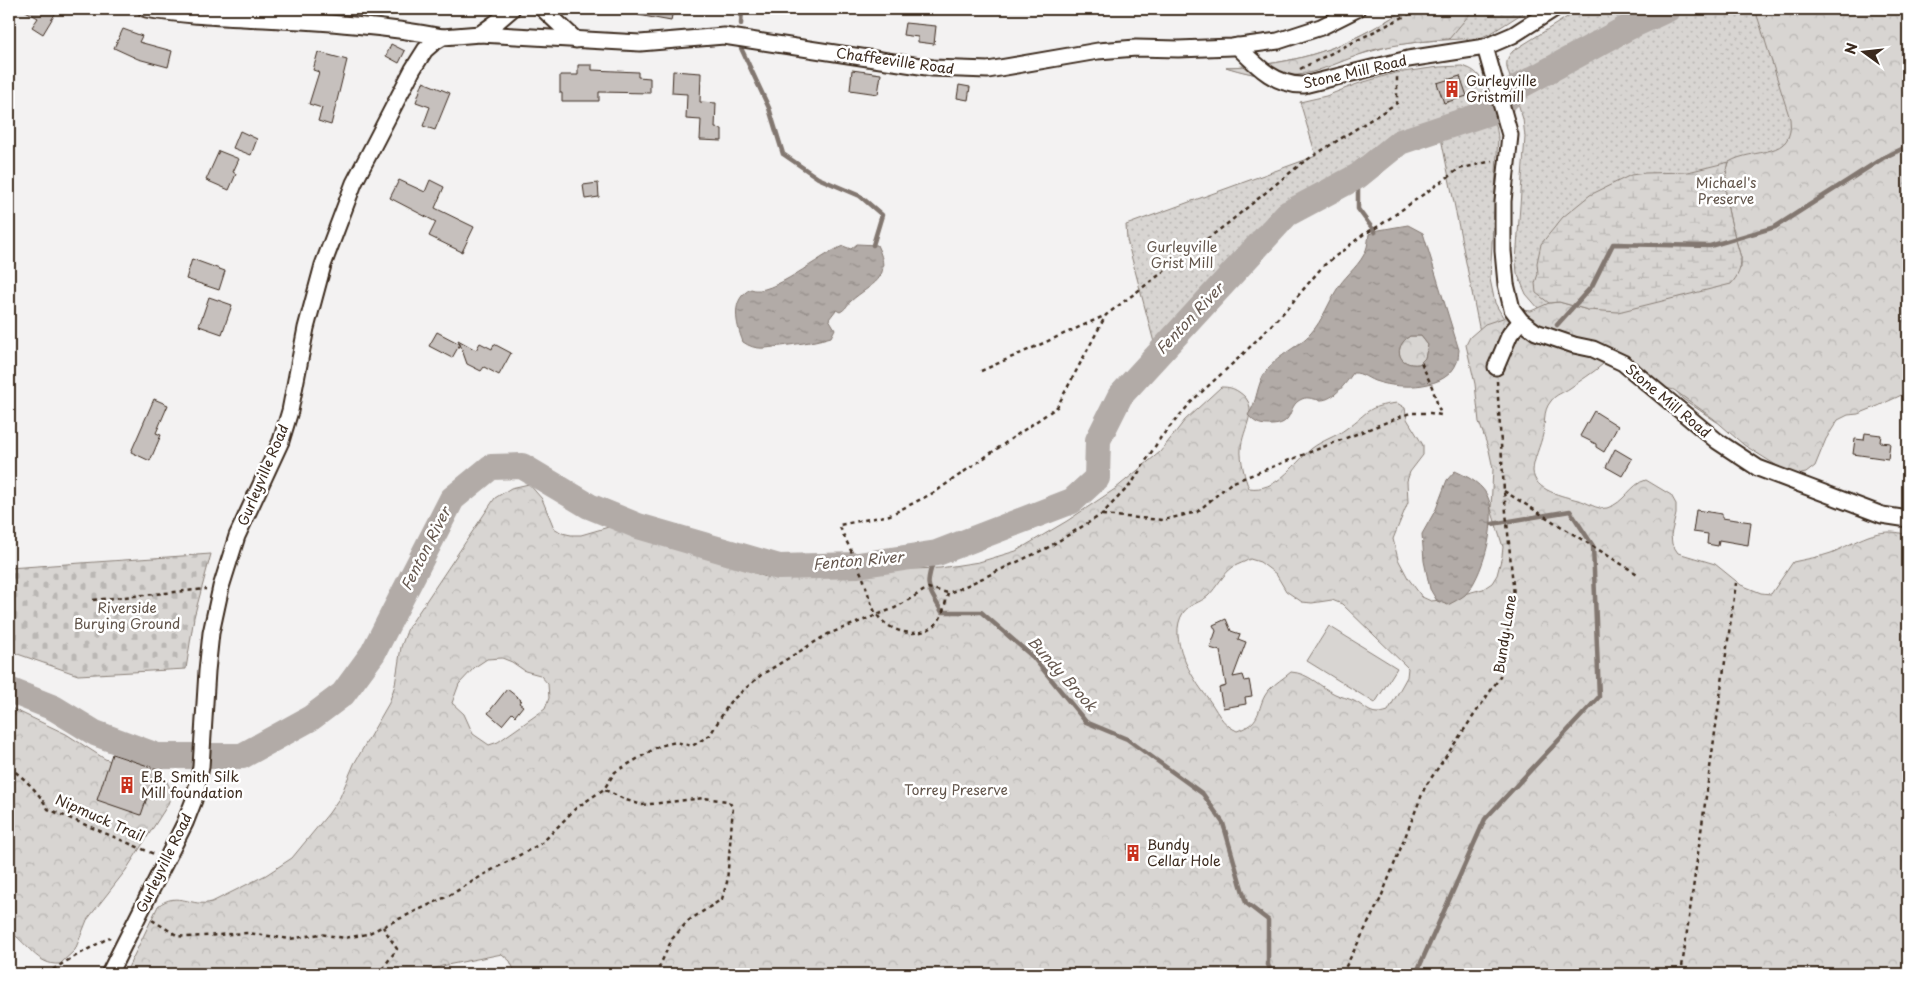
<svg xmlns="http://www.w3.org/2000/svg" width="1917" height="983" font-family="'Playpen Sans',sans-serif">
	<defs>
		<pattern id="grass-dots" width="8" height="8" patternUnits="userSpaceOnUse" patternTransform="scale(1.25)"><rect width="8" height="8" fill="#d8d5d2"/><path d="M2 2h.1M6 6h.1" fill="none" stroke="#bab7b4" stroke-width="1.8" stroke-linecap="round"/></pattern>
		<pattern id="forest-crowns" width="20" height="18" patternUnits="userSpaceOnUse" patternTransform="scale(1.25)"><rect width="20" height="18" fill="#d8d5d2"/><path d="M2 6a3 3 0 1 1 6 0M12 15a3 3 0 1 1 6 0" fill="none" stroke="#bab7b4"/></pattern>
		<pattern id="wetland-marsh" width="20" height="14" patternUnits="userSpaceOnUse" patternTransform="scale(1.25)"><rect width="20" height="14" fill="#d8d5d2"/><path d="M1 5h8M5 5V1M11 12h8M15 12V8" fill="none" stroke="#bab7b4"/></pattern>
		<pattern id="cemetery-stones" width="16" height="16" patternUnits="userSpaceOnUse" patternTransform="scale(1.25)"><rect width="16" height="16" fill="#d8d5d2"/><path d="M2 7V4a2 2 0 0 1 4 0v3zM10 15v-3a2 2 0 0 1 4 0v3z" fill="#bab7b4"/></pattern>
		<pattern id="water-ripples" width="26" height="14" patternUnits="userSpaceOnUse" patternTransform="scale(1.25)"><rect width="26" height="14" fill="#b2aba7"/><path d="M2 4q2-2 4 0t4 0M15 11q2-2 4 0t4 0" fill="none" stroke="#928b87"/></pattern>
	</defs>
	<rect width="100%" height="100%" fill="#f3f2f2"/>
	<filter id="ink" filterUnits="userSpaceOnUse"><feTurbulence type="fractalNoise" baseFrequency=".02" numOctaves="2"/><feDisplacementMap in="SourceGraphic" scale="10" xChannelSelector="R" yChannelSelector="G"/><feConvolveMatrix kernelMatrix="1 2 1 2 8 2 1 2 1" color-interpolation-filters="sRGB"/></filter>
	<g filter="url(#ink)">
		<g fill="url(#grass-dots)" stroke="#8a8078">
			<path d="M1406,9H1529L1493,32L1480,38L1427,41L1394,45L1358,55L1315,71L1293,76H1260L1226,67C1299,65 1345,48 1406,9Z"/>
			<path d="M1580,9H1908V368L1717,422L1683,399L1648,359L1539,309L1526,294L1517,273L1516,261L1525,137L1523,119L1507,68C1506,61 1508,56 1513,51Z"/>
			<path d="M1462,66C1469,68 1474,70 1479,76C1488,86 1496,123 1498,137L1490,279L1495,303L1507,324L1480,332L1441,138L1399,145L1371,154L1324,186L1280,233L1216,289L1161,369L1127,240L1126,225L1316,156L1300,102L1326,96L1357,84L1395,73L1439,67Z"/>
		</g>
		<g fill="url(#forest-crowns)" stroke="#8a8078" fill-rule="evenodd">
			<path d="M1406,9H1474L1449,39C1423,41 1398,44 1373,50C1354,56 1335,65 1316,71C1286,80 1256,77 1226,67C1299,65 1345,48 1406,9Z"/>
			<path d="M1755,9H1908V392L1878,406L1858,414L1848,415L1838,420L1826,439L1815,466L1806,473L1797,475L1779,467L1744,445L1714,419L1674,390L1655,385L1613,360L1603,364C1593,373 1581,380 1570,388C1563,393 1556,394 1551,401C1542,412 1546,422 1543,434C1541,444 1533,461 1533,471C1534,491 1563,496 1578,500C1588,502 1596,510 1607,508C1625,503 1630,484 1646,480L1671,495L1676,504V514L1671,535L1672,544L1678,553L1715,564L1741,585L1761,593L1771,594L1793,562C1806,559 1820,557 1831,553C1858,542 1877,525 1908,535V974H516L510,961L502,954L442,966L420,974H125L158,906C178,890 191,908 212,902L266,875L292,858L329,813L340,797L354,764L389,703L395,685L401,647L408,628L495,498L511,488L529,484L542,499L554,528L562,533L571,535H581L619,524L766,577L807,578L883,570L940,568L979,562L1016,551L1067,521L1115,489L1160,452L1185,420L1221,387C1229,387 1233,388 1239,392C1262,407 1242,428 1241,449C1240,458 1245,480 1249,488C1276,492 1292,466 1311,449C1322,440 1336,437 1347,428C1371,411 1365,407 1397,403L1405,408L1407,419L1423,445V455L1410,472L1407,481L1408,502L1393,539L1398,559L1408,578L1422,597L1431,601L1441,600L1483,589L1492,583L1497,575L1502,556L1503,547L1491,509L1493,469L1489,450L1479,422L1475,384L1466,345L1470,337L1485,324L1503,318L1521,310L1531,311L1549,303L1559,302L1588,310L1741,268V258C1733,228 1719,193 1729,162C1754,147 1795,160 1790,119ZM1250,559L1260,562L1276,574L1286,591L1302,602L1312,603L1332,600L1342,604L1408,668L1407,677L1388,711C1370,717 1368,708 1354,701C1348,698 1341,697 1335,694C1320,687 1309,673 1291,672C1284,678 1275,683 1269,690C1255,706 1265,722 1237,731C1221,724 1217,710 1207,697C1192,678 1167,638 1183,613C1189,604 1200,603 1208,596C1217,587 1223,574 1233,567C1238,564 1245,562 1250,559ZM502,658L512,662L525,671L540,675L548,684L549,698L545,709L498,742L489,745L473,734L464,714L452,703L459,684L475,667L487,659Z"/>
			<path d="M1410,336H1421L1428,345L1425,358L1419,364C1398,367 1392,347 1410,336Z"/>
			<path d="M9,707L66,734L105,759L165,779C172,789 172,795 167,806L126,870L87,920L75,950L60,964C37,966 27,942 9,931Z"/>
		</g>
		<path fill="url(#wetland-marsh)" stroke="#8a8078" d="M1729,162C1719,193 1733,228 1741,258C1741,269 1738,276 1731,284L1618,312L1588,310L1559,302L1549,303L1536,293L1535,283L1538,274L1537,263L1541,244L1563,217L1590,195L1631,175L1645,173L1688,172Z"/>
		<polygon fill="url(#cemetery-stones)" stroke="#8a8078" points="211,554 194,617 186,669 78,675 9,651 9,568"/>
		<polygon fill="#d8d5d2" stroke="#8a8078" points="1329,626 1397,668 1375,703 1307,661"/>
		<g fill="url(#water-ripples)" stroke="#827770" fill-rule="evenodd">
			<path d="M1408,225L1423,233L1459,350C1458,354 1459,359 1457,362C1447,390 1401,389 1378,382C1369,380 1362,372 1353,373C1346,383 1334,400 1321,400C1315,400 1308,396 1302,399C1285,406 1297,426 1268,425C1259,425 1254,422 1248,415C1258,402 1256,383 1267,370C1279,354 1299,347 1311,333C1323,320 1329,301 1339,286C1347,274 1361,264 1366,250C1368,245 1368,239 1369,234L1379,230ZM1410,336H1421L1428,345L1425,358L1419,364C1398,367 1392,347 1410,336Z"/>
			<path d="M857,244L877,245C894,280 871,283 851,301C847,305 846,309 840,312L836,310L829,319L835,329L831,337C814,342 798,344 781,346C765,348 756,351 743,342C736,324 730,299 751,289C770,298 821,254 843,246L851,249Z"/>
			<path d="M1455,471C1468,477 1484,484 1489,500C1497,524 1482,578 1465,595C1460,599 1453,602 1448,605L1437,601L1430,589L1424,561L1422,534L1436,509L1447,480Z"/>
		</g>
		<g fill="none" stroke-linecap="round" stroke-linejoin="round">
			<g stroke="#827770" stroke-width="4.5">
				<polyline points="741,24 742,9"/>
				<polyline points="741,48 769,108 783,154 818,178 860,196 882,215 873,245"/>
				<polyline points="1358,176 1358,209 1375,232"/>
				<polyline points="1557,325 1592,286 1613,244 1710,246 1775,227 1883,158 1908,146"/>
				<path d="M1000,530L935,556C925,586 926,585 942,612H981L1033,657L1086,722L1127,739L1203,794L1223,823L1246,903L1268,920V965L1273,974"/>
				<polyline points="1416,974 1485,819 1599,697 1593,546 1570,511 1492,524"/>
			</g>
			<polyline stroke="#b2aba7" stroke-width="26" points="9,690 54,708 95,733 157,756 242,756 311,718 343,694 373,653 452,499 491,467 522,466 589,506 638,526 779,567 858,565 937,553 1072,501 1097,478 1098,440 1120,396 1287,214 1358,176 1400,142 1496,110 1518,87 1627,28 1668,9"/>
		</g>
		<g fill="#c6c0bd" stroke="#3b2a1e">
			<polygon points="22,9 58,9 43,34 32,27 38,18"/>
			<polygon points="639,9 673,9 671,21 638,15"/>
			<polygon points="905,23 936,26 934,44 918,42 918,37 903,35"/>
			<polygon points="123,29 142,36 139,42 172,51 168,67 138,59 114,48"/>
			<polygon points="391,44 405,51 399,63 386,56"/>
			<polygon points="318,52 347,60 331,125 318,121 322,108 309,104 319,72 313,70"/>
			<polygon points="578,65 592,65 592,70 638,72 638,77 650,78 650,93 599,92 599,101 562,101 562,93 560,93 560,75 578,75"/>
			<polygon points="852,70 881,74 878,94 850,90"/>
			<polygon points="673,71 701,73 700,102 716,103 715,128 722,129 722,141 700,140 701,120 686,119 687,94 672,93"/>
			<polygon points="1460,76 1467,96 1444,103 1437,83"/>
			<polygon points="423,82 450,93 435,130 423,126 430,107 416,102"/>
			<polygon points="959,85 970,87 968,100 957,98"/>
			<polygon points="240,131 257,139 251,155 233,148"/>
			<polygon points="219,151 239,159 233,172 236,174 229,190 206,180"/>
			<polygon points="399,180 425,192 430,180 444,187 435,208 474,227 462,252 429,236 436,222 390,198"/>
			<polygon points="598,183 599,197 585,199 583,185"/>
			<polygon points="192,259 225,271 219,290 186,279"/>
			<polygon points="209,297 232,305 222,334 199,326"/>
			<polygon points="437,332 460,344 458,340 476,350 480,343 492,349 494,344 511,353 499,375 484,367 481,371 467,364 460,344 452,358 429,346"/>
			<polygon points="154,399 168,405 156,433 161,435 150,461 131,452"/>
			<polygon points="1594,411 1618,426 1604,452 1596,447 1596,444 1580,436"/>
			<polygon points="1865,433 1881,435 1880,442 1890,443 1888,459 1853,454 1855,439 1864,440"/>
			<polygon points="1615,449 1632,459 1622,476 1606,467"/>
			<polygon points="1696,510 1722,514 1722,518 1751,522 1748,545 1719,540 1718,546 1707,544 1708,534 1693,532"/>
			<polygon points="1226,619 1231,631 1240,634 1238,639 1246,642 1233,677 1243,675 1245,681 1249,680 1252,696 1245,697 1246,704 1223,708 1219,688 1226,686 1220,651 1210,648 1216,631 1213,625"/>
			<polygon points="507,689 521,700 519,703 523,706 515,716 512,713 502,725 488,713"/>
			<polygon points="112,754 157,769 141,815 97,800"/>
			<polygon points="1128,844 1139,845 1138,861 1127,860"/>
		</g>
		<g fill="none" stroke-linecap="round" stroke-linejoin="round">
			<g stroke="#3b2a1e" stroke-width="19">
				<g id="minor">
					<path d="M146,9C185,16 225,17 264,19C324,22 384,26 443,37"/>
					<polyline points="543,9 576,40"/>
					<polyline points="480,34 640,43 724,36 933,68 988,70 1098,51 1136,48 1178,49 1232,47 1278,41 1321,27 1357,9"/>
					<path d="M1237,46C1256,65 1275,86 1304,85L1408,59L1485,47L1513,35L1554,9"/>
					<polyline points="1485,47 1510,135 1503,201 1503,251 1506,284 1512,309 1521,321 1536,332 1574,345 1593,349 1623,363 1717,441 1758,468 1882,515 1908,519"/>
					<polyline points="1496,367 1510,334 1521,321"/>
					<polyline points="109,974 185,823 194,800 201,767 207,671 211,633 221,587 237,536 281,441 290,411 306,328 323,265 354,183 413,69 425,50 433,43 443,37 480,34 498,21 512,9"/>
				</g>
			</g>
			<g stroke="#3b2a1e" stroke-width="2.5" stroke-dasharray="4 4" stroke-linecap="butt">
				<polyline points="1300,69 1419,9"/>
				<polyline points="981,371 1104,316"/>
				<polyline points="1504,491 1639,575"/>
				<polyline points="1102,515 1163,520 1197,512 1231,483 1410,413 1430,413 1441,415 1432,387 1421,362"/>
				<path d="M948,593C945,603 943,618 935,625C918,640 889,632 877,615C871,607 867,588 863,578C856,560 847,543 839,525L890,515L935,492L1057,407L1106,315L1227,224L1302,163L1397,103V76"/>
				<polyline points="93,600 206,589"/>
				<path d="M9,767C25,779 38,791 48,809L154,854"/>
				<polyline points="605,790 626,800 642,805 704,798 728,801 733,807 727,882 722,899 688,921 672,939 656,974"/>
				<polyline points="152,920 178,936 187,937 248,933 290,939 320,934 345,938 367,934 450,895 490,871 542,843 575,809 604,789 615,772 659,746 676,742 692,746 710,735 730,702 761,675 828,634 895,608 928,588 948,593 957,590 1047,548 1101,515 1132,483 1161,437 1194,399 1242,355 1286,310 1323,266 1364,234 1379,226 1459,169 1492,161"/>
				<polyline points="46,974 65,962 110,937"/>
				<polyline points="376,974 383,968 397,949 383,927"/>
				<polyline points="1342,974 1380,900 1425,787 1500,677 1514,596 1504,491 1497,381"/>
				<polyline points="1681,974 1736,583"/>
			</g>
			<use href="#minor" stroke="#fff" stroke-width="15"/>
		</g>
	</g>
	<defs>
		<g id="building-bare" transform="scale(1.35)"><path d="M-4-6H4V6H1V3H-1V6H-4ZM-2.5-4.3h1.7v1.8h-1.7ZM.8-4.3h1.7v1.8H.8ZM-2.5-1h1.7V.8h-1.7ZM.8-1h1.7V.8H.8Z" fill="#c8321e" stroke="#fff" stroke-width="2.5" paint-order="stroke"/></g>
	</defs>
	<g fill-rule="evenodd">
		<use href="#building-bare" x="1452" y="89"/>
		<use href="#building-bare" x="127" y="785"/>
		<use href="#building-bare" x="1133" y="853"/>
	</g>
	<g text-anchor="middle" stroke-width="5" stroke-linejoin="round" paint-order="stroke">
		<g font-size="14" fill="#3b2a1e" stroke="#fff">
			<text transform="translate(895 61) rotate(8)" y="5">Chaffeeville Road</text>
			<text transform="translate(1355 72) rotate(-13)" y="5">Stone Mill Road</text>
			<text transform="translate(1668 401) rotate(40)" y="5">Stone Mill Road</text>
			<text transform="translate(263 475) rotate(-67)" y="5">Gurleyville Road</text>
			<text transform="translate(1505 634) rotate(-81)" y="5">Bundy Lane</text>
			<text transform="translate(100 818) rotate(24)" y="5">Nipmuck Trail</text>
			<text transform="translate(164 863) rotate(-64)" y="5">Gurleyville Road</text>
		</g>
		<g font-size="14" fill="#3b2a1e" stroke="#fff" text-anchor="start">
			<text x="1466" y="86">Gurleyville<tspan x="1466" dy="16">Gristmill</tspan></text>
			<text x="141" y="782">E.B. Smith Silk<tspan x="141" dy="16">Mill foundation</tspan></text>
			<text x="1147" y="850">Bundy<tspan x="1147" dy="16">Cellar Hole</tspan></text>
		</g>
		<g font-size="14" fill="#62554b" stroke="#fff">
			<text x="1726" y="188">Michael's<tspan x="1726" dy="16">Preserve</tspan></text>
			<text x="1182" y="252">Gurleyville<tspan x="1182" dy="16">Grist Mill</tspan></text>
			<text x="127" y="613">Riverside<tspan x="127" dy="16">Burying Ground</tspan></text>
			<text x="956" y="795">Torrey Preserve</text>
		</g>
		<g font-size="15" font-style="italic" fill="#65574e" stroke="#fff">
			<text transform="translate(1190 319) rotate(-47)" y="5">Fenton River</text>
			<text transform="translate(426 549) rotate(-63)" y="5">Fenton River</text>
			<text transform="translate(858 561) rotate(-5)" y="5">Fenton River</text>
			<text transform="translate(1062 674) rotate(48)" y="5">Bundy Brook</text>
		</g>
	</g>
	<rect width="1917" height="983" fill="none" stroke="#fff" stroke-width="30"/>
	<rect x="15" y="15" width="1887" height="953" fill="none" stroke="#3b2a1e" stroke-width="2" filter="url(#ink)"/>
	<g transform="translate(1864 52) rotate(285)" stroke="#ffffff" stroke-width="4" paint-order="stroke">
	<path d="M0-4L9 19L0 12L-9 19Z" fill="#3b2a1e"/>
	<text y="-8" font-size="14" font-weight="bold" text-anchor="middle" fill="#3b2a1e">N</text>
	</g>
</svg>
